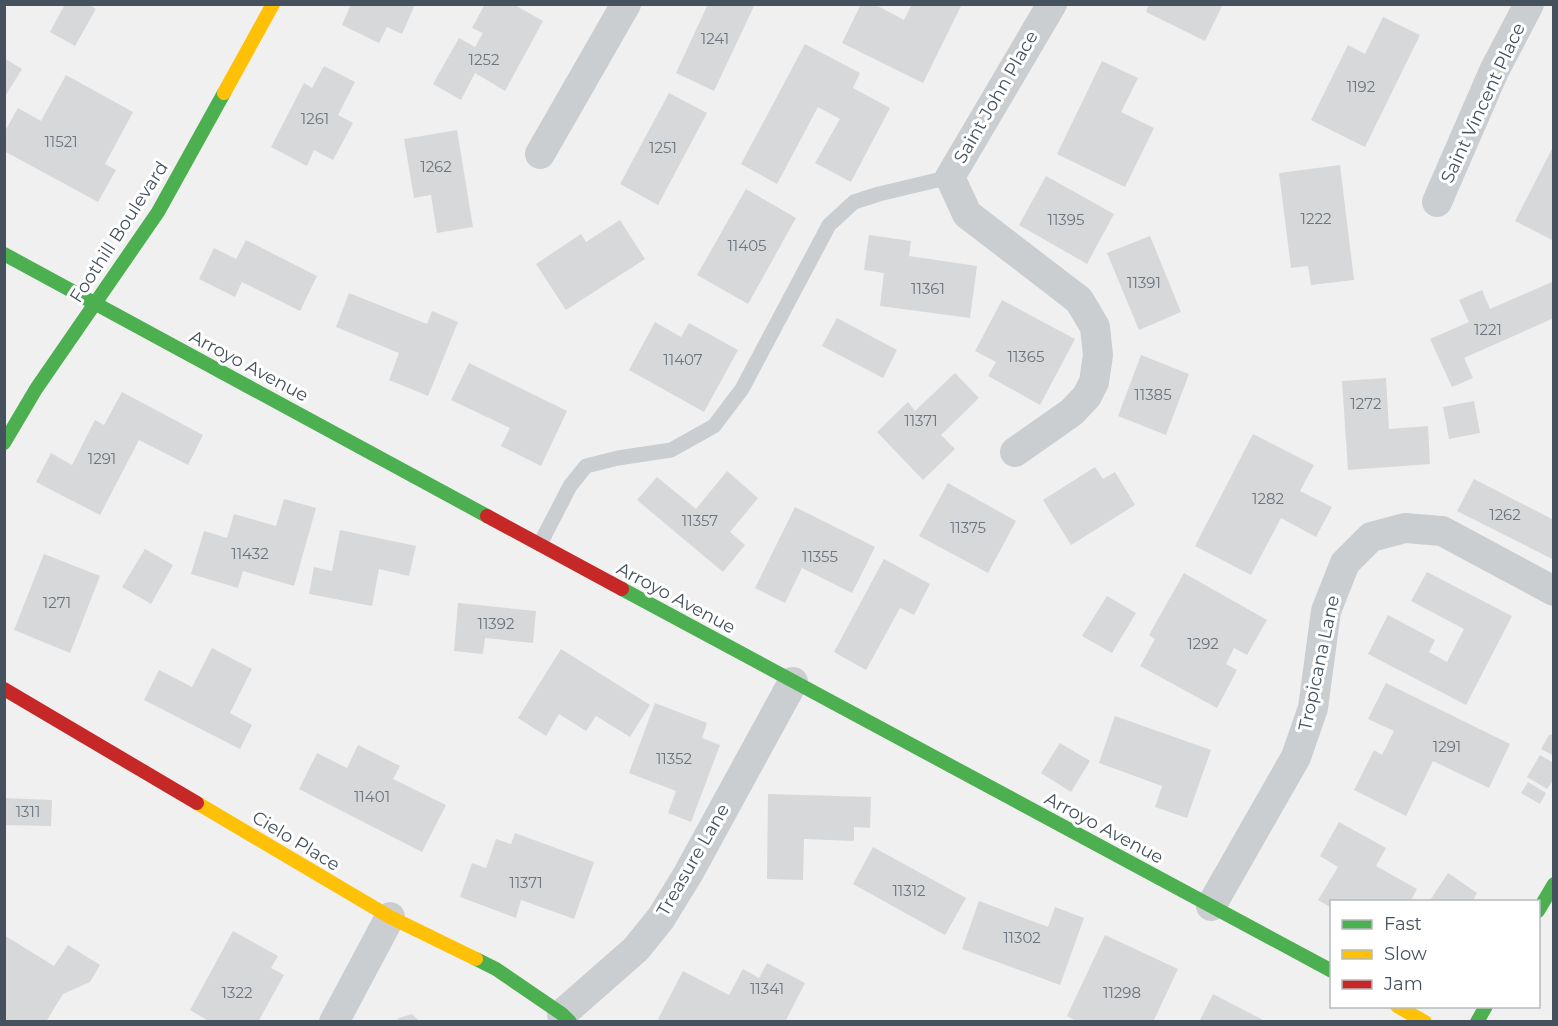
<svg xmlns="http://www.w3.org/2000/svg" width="1558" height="1026" font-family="Montserrat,sans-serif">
	<rect width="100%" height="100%" fill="#f1f0f0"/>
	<g fill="#d7d8da">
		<polygon points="65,4 88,4 96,9 75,46 50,32"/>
		<polygon points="351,4 410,4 414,7 402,34 387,27 379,43 342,25"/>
		<polygon points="485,4 513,4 543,21 505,91 475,73 461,100 433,84 459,38 475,47 483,33 472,28"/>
		<polygon points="708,4 755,4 714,91 676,73"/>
		<polygon points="861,4 874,4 904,20 912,4 962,4 923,83 842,43"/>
		<polygon points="1149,4 1223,4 1205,41 1146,12"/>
		<polygon points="1383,17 1420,35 1365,147 1311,120 1348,45 1365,54"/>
		<polygon points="805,44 860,73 853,88 890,108 851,182 815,163 840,119 818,107 777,184 741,164"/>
		<polygon points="4,58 22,69 4,98"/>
		<polygon points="1102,61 1138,78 1121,112 1154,128 1125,187 1057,154"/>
		<polygon points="324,66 355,82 338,115 353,123 333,160 314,150 307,166 271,147 304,83 312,88"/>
		<polygon points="66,75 133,112 105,164 116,170 98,202 4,151 4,133 18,108 41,121"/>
		<polygon points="669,93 707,113 658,205 620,184"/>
		<polygon points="457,130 473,227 437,233 431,195 414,198 404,139"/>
		<polygon points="1554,145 1554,241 1515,221"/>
		<polygon points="1340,165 1354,280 1311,285 1308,266 1291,268 1279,173"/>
		<polygon points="1046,176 1114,214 1087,264 1019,225"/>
		<polygon points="746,189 796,218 748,304 697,275"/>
		<polygon points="620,220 645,259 566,310 536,264 581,234 586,242"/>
		<polygon points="869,235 911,241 909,256 977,266 970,318 880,306 884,273 864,270"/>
		<polygon points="1150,236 1181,312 1139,330 1107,253"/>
		<polygon points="246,240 317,276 300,311 242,282 235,297 199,279 214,248 236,259"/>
		<polygon points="1554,281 1554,318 1464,358 1473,378 1452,387 1430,339 1469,322 1459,300 1482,290 1490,309"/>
		<polygon points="349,293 427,324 432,311 458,322 428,396 389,380 399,353 336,327"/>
		<polygon points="1002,300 1075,339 1040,405 988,376 996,362 975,351"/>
		<polygon points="837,318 897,350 883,378 822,346"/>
		<polygon points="655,322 681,337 689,323 738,350 704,412 629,370"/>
		<polygon points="1141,355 1189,374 1166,435 1118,416"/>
		<polygon points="469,363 567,411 541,466 501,446 510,428 451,400"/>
		<polygon points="955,373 979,398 941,435 955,449 923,480 877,432 908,402 915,411"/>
		<polygon points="1386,378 1389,429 1428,426 1430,464 1348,470 1342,381"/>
		<polygon points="122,392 203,435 188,465 139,440 100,515 36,482 51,453 72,465 95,420 104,425"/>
		<polygon points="1474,401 1480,433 1449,439 1443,407"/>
		<polygon points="1253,434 1314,465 1300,491 1332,507 1316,537 1281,518 1251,575 1195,546"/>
		<polygon points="1095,467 1103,479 1115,472 1135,505 1071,545 1043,500"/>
		<polygon points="727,471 758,498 730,532 745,545 723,572 637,500 657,477 696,509"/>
		<polygon points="1474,479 1554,520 1554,560 1457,511"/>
		<polygon points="948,483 1016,521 988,573 919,536"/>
		<polygon points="284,499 316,508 294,586 243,571 238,588 191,574 204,531 227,538 234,514 276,526"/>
		<polygon points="795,507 875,547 852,593 802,568 785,603 755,588"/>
		<polygon points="340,530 416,546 409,576 379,569 372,606 309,594 314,567 332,571"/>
		<polygon points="145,549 173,565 151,604 122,587"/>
		<polygon points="44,554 100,576 70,653 14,630"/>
		<polygon points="884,559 930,584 914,615 900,608 866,670 834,652"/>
		<polygon points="1427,572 1512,616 1466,705 1368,654 1388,615 1435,640 1429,652 1447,662 1464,629 1411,601"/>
		<polygon points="1184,573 1267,620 1247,655 1234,648 1226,664 1237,670 1217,708 1140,666 1155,639 1149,635"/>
		<polygon points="1107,596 1136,613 1112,653 1082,636"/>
		<polygon points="458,603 536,611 533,643 485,638 483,654 454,651"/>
		<polygon points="212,648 252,669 230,713 252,725 240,749 144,700 159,670 192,687"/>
		<polygon points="561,649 650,705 630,737 596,716 586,731 559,714 546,736 518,718"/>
		<polygon points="1386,683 1510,744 1489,788 1433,761 1406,816 1354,790 1374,750 1382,755 1394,731 1368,719"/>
		<polygon points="655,703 707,723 702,738 720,745 691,822 668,813 676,791 629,773"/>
		<polygon points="1115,716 1211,750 1187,818 1155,807 1162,786 1099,763"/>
		<polygon points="1554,734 1554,756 1541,749 1549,735"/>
		<polygon points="1060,743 1090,761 1071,792 1041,773"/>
		<polygon points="358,745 400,766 393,779 446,805 422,852 299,789 317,753 347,768"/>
		<polygon points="1540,755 1554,763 1554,779 1547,789 1527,777"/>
		<polygon points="1528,782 1546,793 1540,804 1521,793"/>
		<polygon points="768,794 871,797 870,828 854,827 854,841 804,839 803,880 767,879"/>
		<polygon points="4,798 52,800 51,826 4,825"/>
		<polygon points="1339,822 1386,848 1376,866 1417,889 1410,902 1332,902 1332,908 1318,900 1338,867 1320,856"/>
		<polygon points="515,833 594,862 574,919 521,900 516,918 460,897 472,863 486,868 496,839 511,844"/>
		<polygon points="873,847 966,898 945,935 853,884"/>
		<polygon points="1448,873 1477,893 1472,902 1429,902"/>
		<polygon points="979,901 1048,927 1055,907 1084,918 1060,985 962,949"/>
		<polygon points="233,931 278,956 271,968 284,975 258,1022 210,1022 190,1010"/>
		<polygon points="4,935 54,966 68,945 100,965 90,982 63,994 47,1020 48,1022 4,1022"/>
		<polygon points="1105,935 1178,969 1153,1022 1078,1022 1067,1016"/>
		<polygon points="767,963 805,983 785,1022 662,1022 658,1019 683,971 729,995 743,969 759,978"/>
		<polygon points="1213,994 1267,1022 1199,1022"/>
		<polygon points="412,1014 420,1022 395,1022 399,1018"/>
	</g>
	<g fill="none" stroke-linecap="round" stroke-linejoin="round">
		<polyline stroke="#cbced1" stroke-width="15" points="540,544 570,486 586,466 618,458 671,450 714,426 742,389 829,225 854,202 879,194 950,177"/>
		<g stroke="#cbced1" stroke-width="30">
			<polyline points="540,154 626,4"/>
			<polyline points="1437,202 1494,71 1529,4"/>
			<polyline points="1015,452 1072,412 1087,396 1094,382 1098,355 1095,327 1079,300 967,214 950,177 1052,4"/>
			<polyline points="1211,906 1296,757 1313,708 1326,611 1345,563 1371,537 1405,528 1442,531 1554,591"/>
			<polyline points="562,1014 636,949 661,918 688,874 793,682"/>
			<polyline points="334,1022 390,917"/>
		</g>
		<g stroke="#4caf50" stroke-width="14">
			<polyline points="4,254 487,516"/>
			<polyline points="4,443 36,389 158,212 224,93"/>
			<polyline points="622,589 1332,971"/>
			<polyline points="1538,911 1554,884"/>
			<polyline points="476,959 496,969 562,1014 570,1022"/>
			<polyline points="1477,1022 1486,1006"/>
		</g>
		<g stroke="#ffc107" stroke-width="14">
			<polyline points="224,93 273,4"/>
			<polyline points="197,803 390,917 476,959"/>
			<polyline points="1397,1006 1425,1022"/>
		</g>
		<g stroke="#c62828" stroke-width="14">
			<polyline points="487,516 622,589"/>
			<polyline points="4,689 197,803"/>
		</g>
	</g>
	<g text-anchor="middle" stroke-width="6" stroke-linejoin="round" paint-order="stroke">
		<g font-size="15" fill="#6b757e">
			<text x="715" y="44">1241</text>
			<text x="484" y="65">1252</text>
			<text x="1361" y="92">1192</text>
			<text x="315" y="124">1261</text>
			<text x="61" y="147">11521</text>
			<text x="663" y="153">1251</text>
			<text x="436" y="172">1262</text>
			<text x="1316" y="224">1222</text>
			<text x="1066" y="225">11395</text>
			<text x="747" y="251">11405</text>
			<text x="1144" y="288">11391</text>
			<text x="928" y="294">11361</text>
			<text x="1488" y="335">1221</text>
			<text x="1026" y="362">11365</text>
			<text x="683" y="365">11407</text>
			<text x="1153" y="400">11385</text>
			<text x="1366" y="409">1272</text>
			<text x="921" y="426">11371</text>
			<text x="102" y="464">1291</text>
			<text x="1268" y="504">1282</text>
			<text x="1505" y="520">1262</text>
			<text x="700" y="526">11357</text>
			<text x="968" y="533">11375</text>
			<text x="250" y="559">11432</text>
			<text x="820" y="562">11355</text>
			<text x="57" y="608">1271</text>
			<text x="496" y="629">11392</text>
			<text x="1203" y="649">1292</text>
			<text x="1447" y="752">1291</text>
			<text x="674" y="764">11352</text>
			<text x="372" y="802">11401</text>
			<text x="28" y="817">1311</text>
			<text x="526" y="888">11371</text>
			<text x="909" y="896">11312</text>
			<text x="1022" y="943">11302</text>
			<text x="767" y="994">11341</text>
			<text x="237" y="998">1322</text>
			<text x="1122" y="998">11298</text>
		</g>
		<g font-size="18" fill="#45525e" stroke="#fff">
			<text transform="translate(996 97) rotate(-60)" y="6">Saint John Place</text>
			<text transform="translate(1483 103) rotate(-65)" y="6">Saint Vincent Place</text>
			<text transform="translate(119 232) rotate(-57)" y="6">Foothill Boulevard</text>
			<text transform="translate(249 366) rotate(28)" y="6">Arroyo Avenue</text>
			<text transform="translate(676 598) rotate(28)" y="6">Arroyo Avenue</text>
			<text transform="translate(1319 663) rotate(-78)" y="6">Tropicana Lane</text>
			<text transform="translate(1104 828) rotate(28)" y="6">Arroyo Avenue</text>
			<text transform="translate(296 841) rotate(31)" y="6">Cielo Place</text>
			<text transform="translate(693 860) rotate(-60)" y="6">Treasure Lane</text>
		</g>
	</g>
	<rect width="1558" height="1026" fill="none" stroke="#45525e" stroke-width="12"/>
	<rect x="1330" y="900" width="210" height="108" fill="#ffffff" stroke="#b5babf" stroke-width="1.5"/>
	<rect x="1342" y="920" width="30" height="9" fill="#4caf50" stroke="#b5babf" stroke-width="1.5"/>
	<text x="1384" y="930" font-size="18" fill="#45525e">Fast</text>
	<rect x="1342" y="950" width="30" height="9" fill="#ffc107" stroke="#b5babf" stroke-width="1.5"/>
	<text x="1384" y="960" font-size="18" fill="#45525e">Slow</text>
	<rect x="1342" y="980" width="30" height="9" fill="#c62828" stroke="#b5babf" stroke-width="1.5"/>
	<text x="1384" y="990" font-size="18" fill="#45525e">Jam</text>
</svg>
